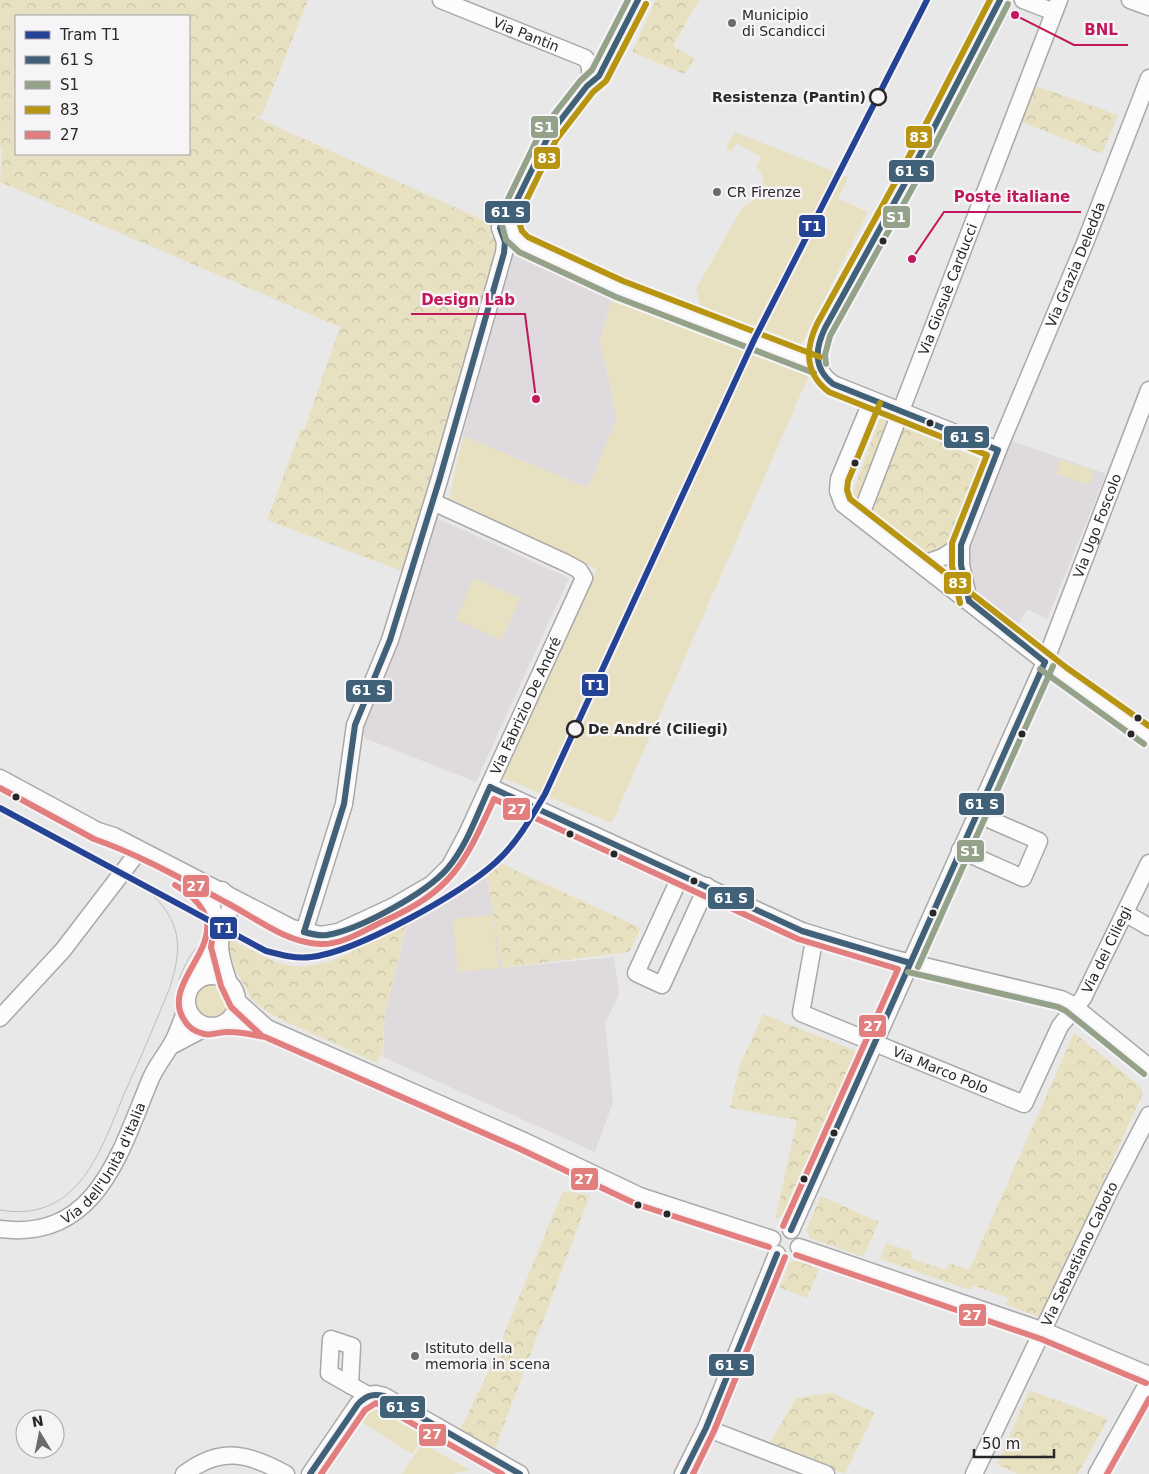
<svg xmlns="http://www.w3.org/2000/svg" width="1149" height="1474" font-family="'DejaVu Sans',sans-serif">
	<defs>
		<pattern id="park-crowns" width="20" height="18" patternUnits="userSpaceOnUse" patternTransform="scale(1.25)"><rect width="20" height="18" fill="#e8e1c1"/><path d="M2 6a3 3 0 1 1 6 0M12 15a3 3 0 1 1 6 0" fill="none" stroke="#c7c1a6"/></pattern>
	</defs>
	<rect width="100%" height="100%" fill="#e8e8e8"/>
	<g fill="#dedade">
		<polygon points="512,247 614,294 600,339 617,418 588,488 463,436"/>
		<polygon points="1010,440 1106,474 1047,619 1027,609 1016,628 976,596 967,568 967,548"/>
		<polygon points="432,516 569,578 476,782 367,739 357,728"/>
		<polygon points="487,877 502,968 614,957 619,994 605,1023 613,1102 595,1152 383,1057 385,1013 409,919"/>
	</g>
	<g fill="#e8e1c1">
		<path d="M735,132L848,177L838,199L868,212L803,341L796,349L703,313L696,289L742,208C760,199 771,185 757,167L761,157L737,143L731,151L726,148Z"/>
		<polygon points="614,294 811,371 612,823 503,778 597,569 448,504 463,436 588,488 617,418 600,339"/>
		<polygon points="1061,460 1094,470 1089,485 1056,474"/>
		<polygon points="474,578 520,598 502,640 456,620"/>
		<polygon points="493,915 499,968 458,972 453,919"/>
		<circle cx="212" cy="1000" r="19"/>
		<polygon points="371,1406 424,1435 412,1454 360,1421"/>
		<polygon points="422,1443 470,1470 452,1474 402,1474"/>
	</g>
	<g fill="url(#park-crowns)" fill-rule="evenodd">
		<path d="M0,0H308L261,117L247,113L494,225L490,236L499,241L407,573L267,520L301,429L304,430L340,327L0,182L2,150L0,145ZM16,16H189V154H16Z"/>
		<polygon points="656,0 699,0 673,46 695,58 684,74 632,52"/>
		<polygon points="1036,86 1118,115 1102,154 1022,122"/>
		<polygon points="882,412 892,416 859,506 853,503 851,498"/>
		<polygon points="901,424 986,462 952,541 941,551 924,557 871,515 868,510"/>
		<polygon points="500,863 641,928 629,952 502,968 487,874"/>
		<path d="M408,920L385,1013L382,1056H380L377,1063L274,1016L253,1001L235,969L229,949L230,939C247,948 264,958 283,964C325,976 373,939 408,920Z"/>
		<polygon points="763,1014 858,1052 788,1212 775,1220 797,1120 730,1108 740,1065"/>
		<polygon points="1074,1033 1141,1087 1143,1093 1042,1318 1006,1305 1008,1298 972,1285 970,1290 880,1259 886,1243 910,1251 912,1259 946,1270 949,1263 969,1270"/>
		<polygon points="563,1191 590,1195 495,1449 460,1430 489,1370"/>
		<polygon points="821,1196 879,1222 863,1257 810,1238 806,1230"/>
		<polygon points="797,1260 819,1269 807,1298 780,1288 789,1263"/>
		<polygon points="1029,1390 1108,1419 1078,1474 1017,1474 997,1464"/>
		<polygon points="832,1393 875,1413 845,1474 767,1448 796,1398"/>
	</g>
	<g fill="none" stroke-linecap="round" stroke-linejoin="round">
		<g stroke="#a9a9a9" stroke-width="19">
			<g id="minor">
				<path id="s1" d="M441,0L585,58C593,66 590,76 587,86"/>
				<polyline points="1023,0 1054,12"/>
				<polyline points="1130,0 1149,7"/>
				<path d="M515,206C512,222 507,234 523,244L620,289L817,365"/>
				<polyline points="872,400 839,479 838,491 843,504 1062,675 1149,737"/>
				<path id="s2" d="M998,450L1085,243L1149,78"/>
				<path id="s3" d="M860,517L1059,0"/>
				<polyline points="923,564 943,557 961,545"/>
				<path d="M969,601L961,565V545L998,450L833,384C812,370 814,349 825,328L910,174L1000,0"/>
				<path id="s4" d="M0,778L98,831L114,836L292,928L321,935L338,932L394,906L432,884L450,866L467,834L584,578L579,570L566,563L433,502"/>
				<polyline points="490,787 802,931 887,957 1061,999 1071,1004 1149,1067"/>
				<polyline points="960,850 1023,878 1039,841 977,814"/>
				<polyline points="681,875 636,973 662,985 707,886"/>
				<path d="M189,882C230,903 213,950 197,981"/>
				<path d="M222,890C241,904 220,926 220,945C220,958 225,971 229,983"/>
				<polyline points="1125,913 1149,927"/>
				<polyline points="304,932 344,804 355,725 390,640 439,481 504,253 505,242 500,228 503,218 516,202 549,135 587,86 599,76 638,0"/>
				<path id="s5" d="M815,935L801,1013L1024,1104L1060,1026L1083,998L1149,863"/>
				<circle cx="212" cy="1001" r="25"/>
				<polyline points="237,1001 267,1028"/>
				<polyline points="0,1018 63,950 135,856"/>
				<polyline points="225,1023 267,1028 524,1141 640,1196 772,1239"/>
				<polyline points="171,1046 209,1026"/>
				<path id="s6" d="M0,1229C98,1242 121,1149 151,1078C157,1065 164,1057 171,1045C178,1034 182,1019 187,1007"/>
				<path id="s7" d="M791,1230L1045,662L1149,390"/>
				<polyline points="799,1247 1044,1331 1149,1375"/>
				<polygon points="331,1339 352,1346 350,1385 329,1373"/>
				<polyline points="350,1385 368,1395 376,1394 384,1396 520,1474"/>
				<polyline points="706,1428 826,1474"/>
				<path d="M184,1474C221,1446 248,1453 286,1474"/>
				<polyline points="310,1474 358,1404 368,1395"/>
				<polyline points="683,1474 706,1428 777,1254"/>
				<path id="s8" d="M974,1474L1111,1188L1149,1115"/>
				<polyline points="1097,1474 1149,1381"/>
			</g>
		</g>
		<use href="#minor" stroke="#fcfcfc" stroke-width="16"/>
		<g stroke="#bebebe" stroke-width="1">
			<path d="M179,979C192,947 207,926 245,939"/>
			<path d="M0,1210C79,1224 101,1149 125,1092C141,1057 156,1022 170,987C185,940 179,917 141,884"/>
		</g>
		<g stroke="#f6f4f6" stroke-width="10">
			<g id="bus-1">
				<path d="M969,601L961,565V545L998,450L833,384C813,368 815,349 825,328L910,174L1000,0"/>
				<polyline points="969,601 1045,662"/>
				<polyline points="490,787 802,931 910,963"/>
				<polyline points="304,932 344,804 355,725 390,640 439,481 504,253 505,242 500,228 503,218 516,202 549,135 587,86 599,76 638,0"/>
				<path d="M304,932C311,934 319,936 327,935C359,930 426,893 447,869C467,846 477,814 490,787"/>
				<polyline points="791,1230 1045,662"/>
				<path d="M310,1474L358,1404C366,1396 373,1393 384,1396L520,1474"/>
				<polyline points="683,1474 706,1428 777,1254"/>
			</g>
		</g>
		<g stroke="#f6f4f6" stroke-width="10">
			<g id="bus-2">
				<polyline points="628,0 592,70 580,81 541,131 508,199 502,225 506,240 519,252 616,297 814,373"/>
				<polyline points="826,364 825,355 830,336 918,178 1008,4"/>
				<polyline points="1040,669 1144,744"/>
				<polyline points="918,967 1053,666"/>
				<polyline points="908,972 1058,1007 1066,1011 1144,1074"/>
			</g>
		</g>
		<g stroke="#f6f4f6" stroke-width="10">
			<g id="bus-3">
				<polyline points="646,4 606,81 593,92 556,140 524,205 520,225 522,231 528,237 623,281 820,357"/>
				<polyline points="880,403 848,481 847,490 850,499 1067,668 1149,726"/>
				<path d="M960,603L952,566V543L987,455L829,392C805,374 805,349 817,324L902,170L990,0"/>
			</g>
		</g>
		<g stroke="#f6f4f6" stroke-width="10">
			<g id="bus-4">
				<path d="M0,788L94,839C140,855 184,880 227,903C256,918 286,943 320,944C343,945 364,930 384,921C453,890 464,864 494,799L798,939L898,969L783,1226"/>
				<path d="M175,885C255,932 158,975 183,1018C187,1026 195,1032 204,1034C213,1036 221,1031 230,1032C242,1032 253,1035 265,1037L520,1149L636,1204L769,1247"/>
				<polyline points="215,923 211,947 221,986 231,1007 261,1035"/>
				<polyline points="796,1255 1041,1339 1146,1383"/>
				<polyline points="321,1474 365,1410 376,1403 502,1474"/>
				<polyline points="693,1474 714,1431 785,1257"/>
				<polyline points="1107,1474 1149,1399"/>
			</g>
		</g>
		<use href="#bus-1" stroke="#406178" stroke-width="6"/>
		<use href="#bus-2" stroke="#94a289" stroke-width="6"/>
		<use href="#bus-3" stroke="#b79510" stroke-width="6"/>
		<use href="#bus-4" stroke="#e27e7e" stroke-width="6"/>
		<g stroke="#f6f4f6" stroke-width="10">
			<path id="tram-1" d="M0,808L266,951C281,955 296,959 311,957C356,952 463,893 496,862C517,843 531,818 545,794L754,340L927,0"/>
		</g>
		<use href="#tram-1" stroke="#254395" stroke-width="6"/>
	</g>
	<g fill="#6c6b6c" stroke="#f6f4f6" stroke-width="2">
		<circle cx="732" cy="23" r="5"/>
		<circle cx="717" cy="192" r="5"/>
		<circle cx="415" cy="1356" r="5"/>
	</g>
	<g fill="#f6f4f6" stroke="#292829" stroke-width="2.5">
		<circle cx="878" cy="97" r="8"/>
		<circle cx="575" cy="729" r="8"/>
	</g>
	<g fill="#292829" stroke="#f6f4f6" stroke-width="2">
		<circle cx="883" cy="241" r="4.5"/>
		<circle cx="930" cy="423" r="4.5"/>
		<circle cx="855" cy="463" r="4.5"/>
		<circle cx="1138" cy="718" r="4.5"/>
		<circle cx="1022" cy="734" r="4.5"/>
		<circle cx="1131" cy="734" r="4.5"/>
		<circle cx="16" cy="797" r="4.5"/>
		<circle cx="570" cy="834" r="4.5"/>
		<circle cx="614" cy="854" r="4.5"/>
		<circle cx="694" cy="881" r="4.5"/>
		<circle cx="933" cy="913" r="4.5"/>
		<circle cx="834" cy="1133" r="4.5"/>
		<circle cx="804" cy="1179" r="4.5"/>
		<circle cx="638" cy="1205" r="4.5"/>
		<circle cx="667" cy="1214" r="4.5"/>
	</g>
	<g text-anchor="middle" stroke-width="5" stroke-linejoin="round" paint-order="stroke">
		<g font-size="14" fill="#292829" stroke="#f6f4f6" text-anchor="start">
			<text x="742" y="20">Municipio<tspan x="742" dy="16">di Scandicci</tspan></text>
			<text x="727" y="197">CR Firenze</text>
			<text x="425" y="1353">Istituto della<tspan x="425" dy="16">memoria in scena</tspan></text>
		</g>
		<g font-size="14" fill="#292829" stroke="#f6f4f6">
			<text dy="5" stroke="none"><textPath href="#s1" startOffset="92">Via Pantin</textPath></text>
			<text dy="5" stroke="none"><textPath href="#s2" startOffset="201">Via Grazia Deledda</textPath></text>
			<text dy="5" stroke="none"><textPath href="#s3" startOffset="244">Via Giosuè Carducci</textPath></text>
			<text dy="5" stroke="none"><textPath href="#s7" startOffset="768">Via Ugo Foscolo</textPath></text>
			<text dy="5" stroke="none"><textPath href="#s4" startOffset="684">Via Fabrizio De André</textPath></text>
			<text dy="5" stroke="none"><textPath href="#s5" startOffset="496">Via dei Ciliegi</textPath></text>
			<text dy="5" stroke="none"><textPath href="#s5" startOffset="230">Via Marco Polo</textPath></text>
			<text dy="5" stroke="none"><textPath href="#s6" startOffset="136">Via dell'Unità d'Italia</textPath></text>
			<text dy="5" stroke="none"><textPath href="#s8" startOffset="244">Via Sebastiano Caboto</textPath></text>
		</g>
		<g font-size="14" font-weight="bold" fill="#292829" stroke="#f6f4f6" text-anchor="end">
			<text x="866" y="102">Resistenza (Pantin)</text>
			<text x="588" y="734" text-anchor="start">De André (Ciliegi)</text>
		</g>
	</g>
	<path fill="none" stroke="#c2185b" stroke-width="2" d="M1015 15L1074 45H1128M912 259L944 212H1081M536 399L525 314H411"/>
	<g fill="#c2185b" stroke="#f6f4f6" stroke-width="2">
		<circle cx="1015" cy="15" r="5"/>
		<circle cx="912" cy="259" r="5"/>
		<circle cx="536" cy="399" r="5"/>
	</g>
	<g font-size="15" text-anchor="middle" font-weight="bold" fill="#c2185b" stroke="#f6f4f6" stroke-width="5" stroke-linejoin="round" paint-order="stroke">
		<text x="1101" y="35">BNL</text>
		<text x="1012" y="202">Poste italiane</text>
		<text x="468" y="305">Design Lab</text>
	</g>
	<g stroke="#f6f4f6" stroke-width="2">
		<rect x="530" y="115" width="29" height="24" rx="5" fill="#94a289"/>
		<rect x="905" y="125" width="28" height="24" rx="5" fill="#b79510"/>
		<rect x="533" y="146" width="28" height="24" rx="5" fill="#b79510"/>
		<rect x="888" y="159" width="47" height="24" rx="5" fill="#406178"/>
		<rect x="484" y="200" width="47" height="24" rx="5" fill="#406178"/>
		<rect x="882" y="205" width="29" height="24" rx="5" fill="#94a289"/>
		<rect x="798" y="214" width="28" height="24" rx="5" fill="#254395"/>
		<rect x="943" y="425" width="47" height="24" rx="5" fill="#406178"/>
		<rect x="943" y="571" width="29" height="24" rx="5" fill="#b79510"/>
		<rect x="581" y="673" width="28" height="24" rx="5" fill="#254395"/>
		<rect x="345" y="679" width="48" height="24" rx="5" fill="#406178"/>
		<rect x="958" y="792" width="47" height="24" rx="5" fill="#406178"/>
		<rect x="502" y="797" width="29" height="24" rx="5" fill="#e27e7e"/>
		<rect x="956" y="839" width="29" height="24" rx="5" fill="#94a289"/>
		<rect x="182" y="874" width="28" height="24" rx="5" fill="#e27e7e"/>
		<rect x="707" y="886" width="48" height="24" rx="5" fill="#406178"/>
		<rect x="209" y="916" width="29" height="24" rx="5" fill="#254395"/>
		<rect x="858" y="1014" width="29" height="24" rx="5" fill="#e27e7e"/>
		<rect x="570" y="1167" width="29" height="24" rx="5" fill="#e27e7e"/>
		<rect x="958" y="1303" width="29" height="24" rx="5" fill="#e27e7e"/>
		<rect x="708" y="1353" width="47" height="24" rx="5" fill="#406178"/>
		<rect x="379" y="1395" width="47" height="24" rx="5" fill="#406178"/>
		<rect x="418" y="1423" width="29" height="24" rx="5" fill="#e27e7e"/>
	</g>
	<g font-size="14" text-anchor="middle" font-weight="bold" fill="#fff">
		<text x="544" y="132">S1</text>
		<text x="919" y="142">83</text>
		<text x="547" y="163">83</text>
		<text x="912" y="176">61 S</text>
		<text x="508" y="217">61 S</text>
		<text x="896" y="222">S1</text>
		<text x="812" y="231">T1</text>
		<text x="967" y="442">61 S</text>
		<text x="958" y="588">83</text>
		<text x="595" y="690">T1</text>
		<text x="369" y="695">61 S</text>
		<text x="982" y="809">61 S</text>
		<text x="517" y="814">27</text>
		<text x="970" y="856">S1</text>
		<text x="196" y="891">27</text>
		<text x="731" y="903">61 S</text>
		<text x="224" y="933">T1</text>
		<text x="873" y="1031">27</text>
		<text x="584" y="1184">27</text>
		<text x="972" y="1320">27</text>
		<text x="732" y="1370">61 S</text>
		<text x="403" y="1412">61 S</text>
		<text x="432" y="1439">27</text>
	</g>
	<rect x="15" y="15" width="175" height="140" fill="#f6f4f6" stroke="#a4a2a4"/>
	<rect x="25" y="31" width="25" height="8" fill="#254395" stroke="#a4a2a4"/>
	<text x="60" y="40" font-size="15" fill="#292829">Tram T1</text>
	<rect x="25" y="56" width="25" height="8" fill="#406178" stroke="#a4a2a4"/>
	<text x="60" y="65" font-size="15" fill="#292829">61 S</text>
	<rect x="25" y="81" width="25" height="8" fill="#94a289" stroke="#a4a2a4"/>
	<text x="60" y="90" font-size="15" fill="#292829">S1</text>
	<rect x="25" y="106" width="25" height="8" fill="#b79510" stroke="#a4a2a4"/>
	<text x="60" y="115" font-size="15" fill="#292829">83</text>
	<rect x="25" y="131" width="25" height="8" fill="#e27e7e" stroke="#a4a2a4"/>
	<text x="60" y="140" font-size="15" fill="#292829">27</text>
	<g transform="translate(40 1434) rotate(350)"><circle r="24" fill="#f6f4f6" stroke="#a4a2a4"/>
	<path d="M0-4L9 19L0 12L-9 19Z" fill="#6c6b6c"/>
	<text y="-8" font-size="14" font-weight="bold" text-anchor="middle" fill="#292829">N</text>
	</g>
	<path d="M974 1449v8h80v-8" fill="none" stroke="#292829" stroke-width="2.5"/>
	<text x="982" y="1449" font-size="15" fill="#292829" stroke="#f6f4f6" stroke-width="4" paint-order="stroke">50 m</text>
</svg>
